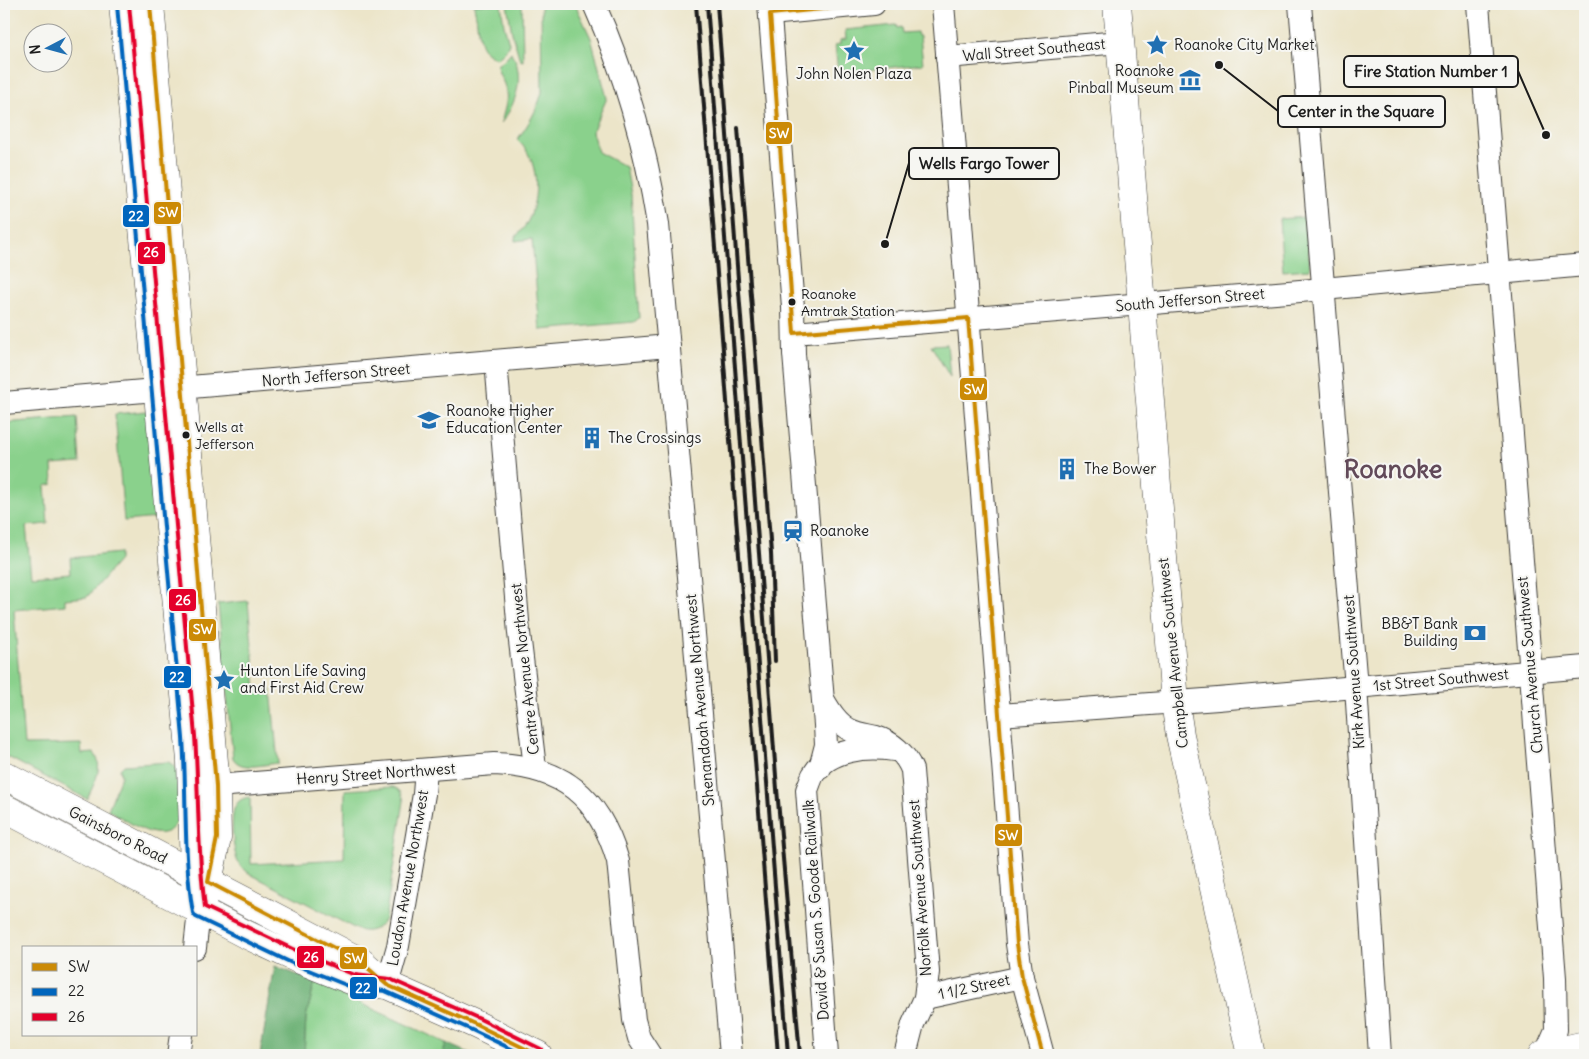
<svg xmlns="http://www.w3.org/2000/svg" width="1589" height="1059" font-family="Delius,sans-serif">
	<rect width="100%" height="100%" fill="#f6f6f2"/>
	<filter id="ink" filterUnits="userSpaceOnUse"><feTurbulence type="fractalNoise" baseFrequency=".02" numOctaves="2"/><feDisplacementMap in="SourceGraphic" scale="10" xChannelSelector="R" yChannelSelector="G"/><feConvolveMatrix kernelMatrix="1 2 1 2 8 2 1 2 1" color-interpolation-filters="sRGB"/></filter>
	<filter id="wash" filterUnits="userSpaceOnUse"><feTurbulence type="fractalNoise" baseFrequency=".0096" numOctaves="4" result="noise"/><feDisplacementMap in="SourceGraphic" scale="20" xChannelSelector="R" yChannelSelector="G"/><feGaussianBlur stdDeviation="1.12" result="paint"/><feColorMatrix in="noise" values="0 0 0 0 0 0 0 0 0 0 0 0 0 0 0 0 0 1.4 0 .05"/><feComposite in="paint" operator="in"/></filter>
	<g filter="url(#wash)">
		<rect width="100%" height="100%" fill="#ece5c9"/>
		<g fill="#8ad18c" stroke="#537654">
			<path d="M474,4H501L504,25L509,43L505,51L497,58C480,52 479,40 477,23C477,17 474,10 474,4Z"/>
			<polygon points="507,4 522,4 523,61 520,60 512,33"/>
			<path d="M541,4H575L591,38L607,98L592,132L598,152L626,167L631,194L639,318L634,322L540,330L532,239L515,241V238C519,233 524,228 527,223C540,198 540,159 517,140C528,125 537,111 542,92Z"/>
			<polygon points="896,25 897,28 901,27 902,33 917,32 918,36 920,36 923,64 838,73 835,45 840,44 840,40 846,39 845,30"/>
			<path d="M511,52C512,56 515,58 516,62C523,84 514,107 501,123C503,113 508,103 506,92C505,82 498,75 497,65L505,59Z"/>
			<polygon points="1306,217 1310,269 1283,271 1279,219"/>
			<polygon points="947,344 950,377 931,345"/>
			<polygon points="147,411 157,518 124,521 115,414"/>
			<path d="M77,417L80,463L52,465L53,484L45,486L48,524L26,526L31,576L71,573L70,558L119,553V560L87,597L65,599V605L14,610L24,745L81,744L82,754L94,753C105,766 93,786 87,799L4,755V423Z"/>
			<path d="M248,601L256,690L271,689L278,763C264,764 241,772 233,758L218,604Z"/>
			<path d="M169,762L178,770L179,816C167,853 129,821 108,810L121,776L120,769L124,765Z"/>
			<path d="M393,787C401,790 402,794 404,801L385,919C378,930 368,934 356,929L252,875C246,871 241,868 238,862C233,853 230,816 235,807C238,800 243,798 250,797L251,864L344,859L345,790Z"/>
			<polygon points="315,982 446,1043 443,1055 304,1055 306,1017"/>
		</g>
		<g fill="#6fb378" stroke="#46684a">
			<polygon points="275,966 315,982 306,1017 304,1055 260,1055"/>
			<polygon points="446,1043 474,1055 443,1055"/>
		</g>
	</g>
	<g filter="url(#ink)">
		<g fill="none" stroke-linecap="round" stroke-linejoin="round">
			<g stroke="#3b3a36" stroke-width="24">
				<g id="minor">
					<path d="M594,4C625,73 646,149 658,224L731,1055"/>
					<polyline points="769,4 793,307 794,354 825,725 826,745 820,768"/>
					<polyline points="943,4 961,223 1017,944 1022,977 1043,1055"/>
					<polyline points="1300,4 1356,687 1380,1055"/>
					<polyline points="1478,4 1555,978 1556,1030 1545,1055"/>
					<polyline points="770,14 874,4"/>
					<polyline points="947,57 1120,42"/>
					<polyline points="794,333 1312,290 1585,265"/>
					<polyline points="496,361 519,633 535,768"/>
					<polyline points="4,403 669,346"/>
					<path d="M823,699C830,711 837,723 850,730C858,734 868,735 876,737C892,742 906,754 912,770L928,972L925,998L913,1024L905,1055"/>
					<polyline points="999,715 1218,699 1585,667"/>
					<path d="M216,786L494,764C562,766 599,796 618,861L634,1020L639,1038L650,1055"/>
					<polyline points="195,948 199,911"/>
					<polyline points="387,985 398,946 424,794 426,770"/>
					<polyline points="925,998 1022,977"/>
					<polyline points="178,1055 181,1035"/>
					<path d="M827,1055L807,790C809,785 811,779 813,775C828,749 867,746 894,750"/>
				</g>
			</g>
			<g stroke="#3b3a36" stroke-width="29">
				<g id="major">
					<polyline points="123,4 191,761 194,874 197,896"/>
					<polyline points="150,4 216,786 217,838 208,882 199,911"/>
					<polyline points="1117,4 1175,702 1180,735 1251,1055"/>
					<polyline points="4,775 361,962 387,985"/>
					<polyline points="4,808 243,933 298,959 353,981 387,985 477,1025 538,1055"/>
					<polyline points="1542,1055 1585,1045"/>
				</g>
			</g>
			<use href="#minor" stroke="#fff" stroke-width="22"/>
			<use href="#major" stroke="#fff" stroke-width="28"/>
			<g stroke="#1c1c1c" stroke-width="4">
				<polyline points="696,4 778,1055"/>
				<polyline points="707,4 788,1055"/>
				<polyline points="717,4 777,789 800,1055"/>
				<polyline points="738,128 771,553 775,661"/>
			</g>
			<g stroke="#f6f6f2" stroke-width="8">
				<g id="bus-1">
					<polyline points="150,4 216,786 217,838 208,882 361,962 387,985 477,1025 538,1055"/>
					<polyline points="874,4 770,14 794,333 968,318 1017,944 1022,977 1043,1055"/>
				</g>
			</g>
			<g stroke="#f6f6f2" stroke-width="8">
				<path id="bus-2" d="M117,5L183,738C187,796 183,855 193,913L196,917L296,965L351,987L385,991L474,1031L524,1055"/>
			</g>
			<g stroke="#f6f6f2" stroke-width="8">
				<path id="bus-3" d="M129,4L195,736C199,793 197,850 205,907L301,953L355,975L390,979L480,1019L541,1049"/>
			</g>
			<use href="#bus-1" stroke="#cb8a06" stroke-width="4"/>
			<use href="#bus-2" stroke="#0065bd" stroke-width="4"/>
			<use href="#bus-3" stroke="#e4002b" stroke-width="4"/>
		</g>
	</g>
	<defs>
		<g id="sight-bare" transform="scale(1.725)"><path d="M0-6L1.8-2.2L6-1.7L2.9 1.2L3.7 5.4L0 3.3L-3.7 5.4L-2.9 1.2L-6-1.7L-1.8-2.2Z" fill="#1f6fb2" stroke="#f6f6f2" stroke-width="2.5" paint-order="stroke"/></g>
		<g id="museum-bare" transform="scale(1.725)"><path d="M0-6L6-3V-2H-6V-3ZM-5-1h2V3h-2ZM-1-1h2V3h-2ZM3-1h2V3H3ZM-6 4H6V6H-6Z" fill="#1f6fb2" stroke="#f6f6f2" stroke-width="2.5" paint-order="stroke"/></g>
		<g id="university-bare" transform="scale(1.725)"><path d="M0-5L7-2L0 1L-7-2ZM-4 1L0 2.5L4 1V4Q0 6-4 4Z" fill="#1f6fb2" stroke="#f6f6f2" stroke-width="2.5" paint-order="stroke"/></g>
		<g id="building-bare" transform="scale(1.725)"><path d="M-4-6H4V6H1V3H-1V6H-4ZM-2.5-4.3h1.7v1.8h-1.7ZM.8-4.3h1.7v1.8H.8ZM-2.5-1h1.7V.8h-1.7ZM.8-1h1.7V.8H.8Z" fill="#1f6fb2" stroke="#f6f6f2" stroke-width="2.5" paint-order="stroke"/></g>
		<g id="station-bare" transform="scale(1.725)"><path d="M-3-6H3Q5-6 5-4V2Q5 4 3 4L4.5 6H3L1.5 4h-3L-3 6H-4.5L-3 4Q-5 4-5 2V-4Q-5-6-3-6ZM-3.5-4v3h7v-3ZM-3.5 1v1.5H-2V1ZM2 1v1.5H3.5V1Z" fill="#1f6fb2" stroke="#f6f6f2" stroke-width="2.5" paint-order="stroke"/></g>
		<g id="bank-bare" transform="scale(1.725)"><path d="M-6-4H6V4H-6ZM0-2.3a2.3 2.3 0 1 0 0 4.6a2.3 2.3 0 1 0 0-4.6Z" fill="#1f6fb2" stroke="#f6f6f2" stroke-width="2.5" paint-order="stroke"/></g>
	</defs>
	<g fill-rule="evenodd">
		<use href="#sight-bare" x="1157" y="45"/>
		<use href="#sight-bare" x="854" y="51"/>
		<use href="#museum-bare" x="1190" y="80"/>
		<use href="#university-bare" x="429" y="420"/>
		<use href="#building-bare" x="592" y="438"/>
		<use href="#building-bare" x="1067" y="469"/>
		<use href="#station-bare" x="793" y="531"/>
		<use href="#bank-bare" x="1475" y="633"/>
		<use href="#sight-bare" x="224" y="680"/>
	</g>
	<g fill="#1c1c1c" stroke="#f6f6f2" stroke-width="2">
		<circle cx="792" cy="302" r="4.5"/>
		<circle cx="186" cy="435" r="4.5"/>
	</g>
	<g text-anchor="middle" stroke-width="4" stroke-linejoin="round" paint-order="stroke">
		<g font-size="14" fill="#1c1c1c" stroke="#f6f6f2" text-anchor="start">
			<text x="801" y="299">Roanoke<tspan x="801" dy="17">Amtrak Station</tspan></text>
			<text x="195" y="432">Wells at<tspan x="195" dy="17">Jefferson</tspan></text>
		</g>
		<g font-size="15" fill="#1c1c1c" stroke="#f6f6f2" text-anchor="start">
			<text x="1174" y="50">Roanoke City Market</text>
			<text x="1174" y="76" text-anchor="end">Roanoke<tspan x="1174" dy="17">Pinball Museum</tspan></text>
			<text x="854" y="79" text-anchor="middle">John Nolen Plaza</text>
			<text x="446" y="416">Roanoke Higher<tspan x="446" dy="17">Education Center</tspan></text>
			<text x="608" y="443">The Crossings</text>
			<text x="1084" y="474">The Bower</text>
			<text x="810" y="536">Roanoke</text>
			<text x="1458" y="629" text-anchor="end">BB&amp;T Bank<tspan x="1458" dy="17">Building</tspan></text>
			<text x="240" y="676">Hunton Life Saving<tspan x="240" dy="17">and First Aid Crew</tspan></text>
		</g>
		<g font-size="15" fill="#1c1c1c" stroke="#f6f6f2">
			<text transform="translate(1034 50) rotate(-5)" y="5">Wall Street Southeast</text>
			<text transform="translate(1190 300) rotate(-5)" y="5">South Jefferson Street</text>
			<text transform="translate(336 375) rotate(-5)" y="5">North Jefferson Street</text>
			<text transform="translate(1173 653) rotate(-96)" y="5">Campbell Avenue Southwest</text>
			<text transform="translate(1530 665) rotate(-95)" y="5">Church Avenue Southwest</text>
			<text transform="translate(525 669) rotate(-96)" y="5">Centre Avenue Northwest</text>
			<text transform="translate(1354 672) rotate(-94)" y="5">Kirk Avenue Southwest</text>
			<text transform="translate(1441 680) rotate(-5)" y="5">1st Street Southwest</text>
			<text transform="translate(700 700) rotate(-95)" y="5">Shenandoah Avenue Northwest</text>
			<text transform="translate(376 774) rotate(-4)" y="5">Henry Street Northwest</text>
			<text transform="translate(118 835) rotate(27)" y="5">Gainsboro Road</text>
			<text transform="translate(408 878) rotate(-80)" y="5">Loudon Avenue Northwest</text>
			<text transform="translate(920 888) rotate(-94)" y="5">Norfolk Avenue Southwest</text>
			<text transform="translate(816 910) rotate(-94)" y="5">David &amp; Susan S. Goode Railwalk</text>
			<text transform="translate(974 987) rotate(-12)" y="5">1 1/2 Street</text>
		</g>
		<g font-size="25" font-weight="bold" fill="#624a59" stroke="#f6f6f2">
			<text x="1393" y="478">Roanoke</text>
		</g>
	</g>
	<path fill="none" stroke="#1c1c1c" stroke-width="2" d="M1546 135L1518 71M1219 65L1278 111M885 244L909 163"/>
	<g fill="#1c1c1c" stroke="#f6f6f2" stroke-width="2">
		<circle cx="1546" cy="135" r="5"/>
		<circle cx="1219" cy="65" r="5"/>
		<circle cx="885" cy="244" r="5"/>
	</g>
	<g fill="#f6f6f2" stroke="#1c1c1c" stroke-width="2">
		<rect x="1344" y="56" width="174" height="31" rx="5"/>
		<rect x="1278" y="96" width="167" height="31" rx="5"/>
		<rect x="909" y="148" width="150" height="31" rx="5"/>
	</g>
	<g font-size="16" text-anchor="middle" font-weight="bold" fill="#1c1c1c">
		<text x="1431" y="77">Fire Station Number 1</text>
		<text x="1361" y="117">Center in the Square</text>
		<text x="984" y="169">Wells Fargo Tower</text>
	</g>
	<g stroke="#f6f6f2" stroke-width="2">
		<rect x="765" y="121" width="28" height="24" rx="5" fill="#cb8a06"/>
		<rect x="153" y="201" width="29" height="24" rx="5" fill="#cb8a06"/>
		<rect x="122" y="204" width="28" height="24" rx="5" fill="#0065bd"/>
		<rect x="137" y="241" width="29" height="24" rx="5" fill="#e4002b"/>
		<rect x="959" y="377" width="29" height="24" rx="5" fill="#cb8a06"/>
		<rect x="168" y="588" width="29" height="24" rx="5" fill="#e4002b"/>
		<rect x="188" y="618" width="29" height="24" rx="5" fill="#cb8a06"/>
		<rect x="163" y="665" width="29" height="24" rx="5" fill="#0065bd"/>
		<rect x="994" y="823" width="29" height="24" rx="5" fill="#cb8a06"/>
		<rect x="296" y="945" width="29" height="24" rx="5" fill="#e4002b"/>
		<rect x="339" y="946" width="29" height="24" rx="5" fill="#cb8a06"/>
		<rect x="349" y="976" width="29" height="24" rx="5" fill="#0065bd"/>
	</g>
	<g font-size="14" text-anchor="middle" font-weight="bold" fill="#fff">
		<text x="779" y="138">SW</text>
		<text x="168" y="217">SW</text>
		<text x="136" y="221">22</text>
		<text x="151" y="257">26</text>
		<text x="974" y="394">SW</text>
		<text x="183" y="605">26</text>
		<text x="203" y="634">SW</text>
		<text x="177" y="682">22</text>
		<text x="1008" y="840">SW</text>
		<text x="311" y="962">26</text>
		<text x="354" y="963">SW</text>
		<text x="363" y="993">22</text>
	</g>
	<rect width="1589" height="1059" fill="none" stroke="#f6f6f2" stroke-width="20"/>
	<rect x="22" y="946" width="175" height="90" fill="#f6f6f2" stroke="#9f9f9c"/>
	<rect x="32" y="963" width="25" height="8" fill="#cb8a06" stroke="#9f9f9c"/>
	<text x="68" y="972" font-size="15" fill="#1c1c1c">SW</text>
	<rect x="32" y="988" width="25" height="8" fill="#0065bd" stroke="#9f9f9c"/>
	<text x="68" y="996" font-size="15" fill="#1c1c1c">22</text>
	<rect x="32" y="1013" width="25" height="8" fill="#e4002b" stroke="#9f9f9c"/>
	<text x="68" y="1022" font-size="15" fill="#1c1c1c">26</text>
	<g transform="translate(48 48) rotate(264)"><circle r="24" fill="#f6f6f2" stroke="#9f9f9c"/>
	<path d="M0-4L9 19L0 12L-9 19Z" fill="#1f6fb2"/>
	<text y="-8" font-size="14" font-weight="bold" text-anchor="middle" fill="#1c1c1c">N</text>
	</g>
</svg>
